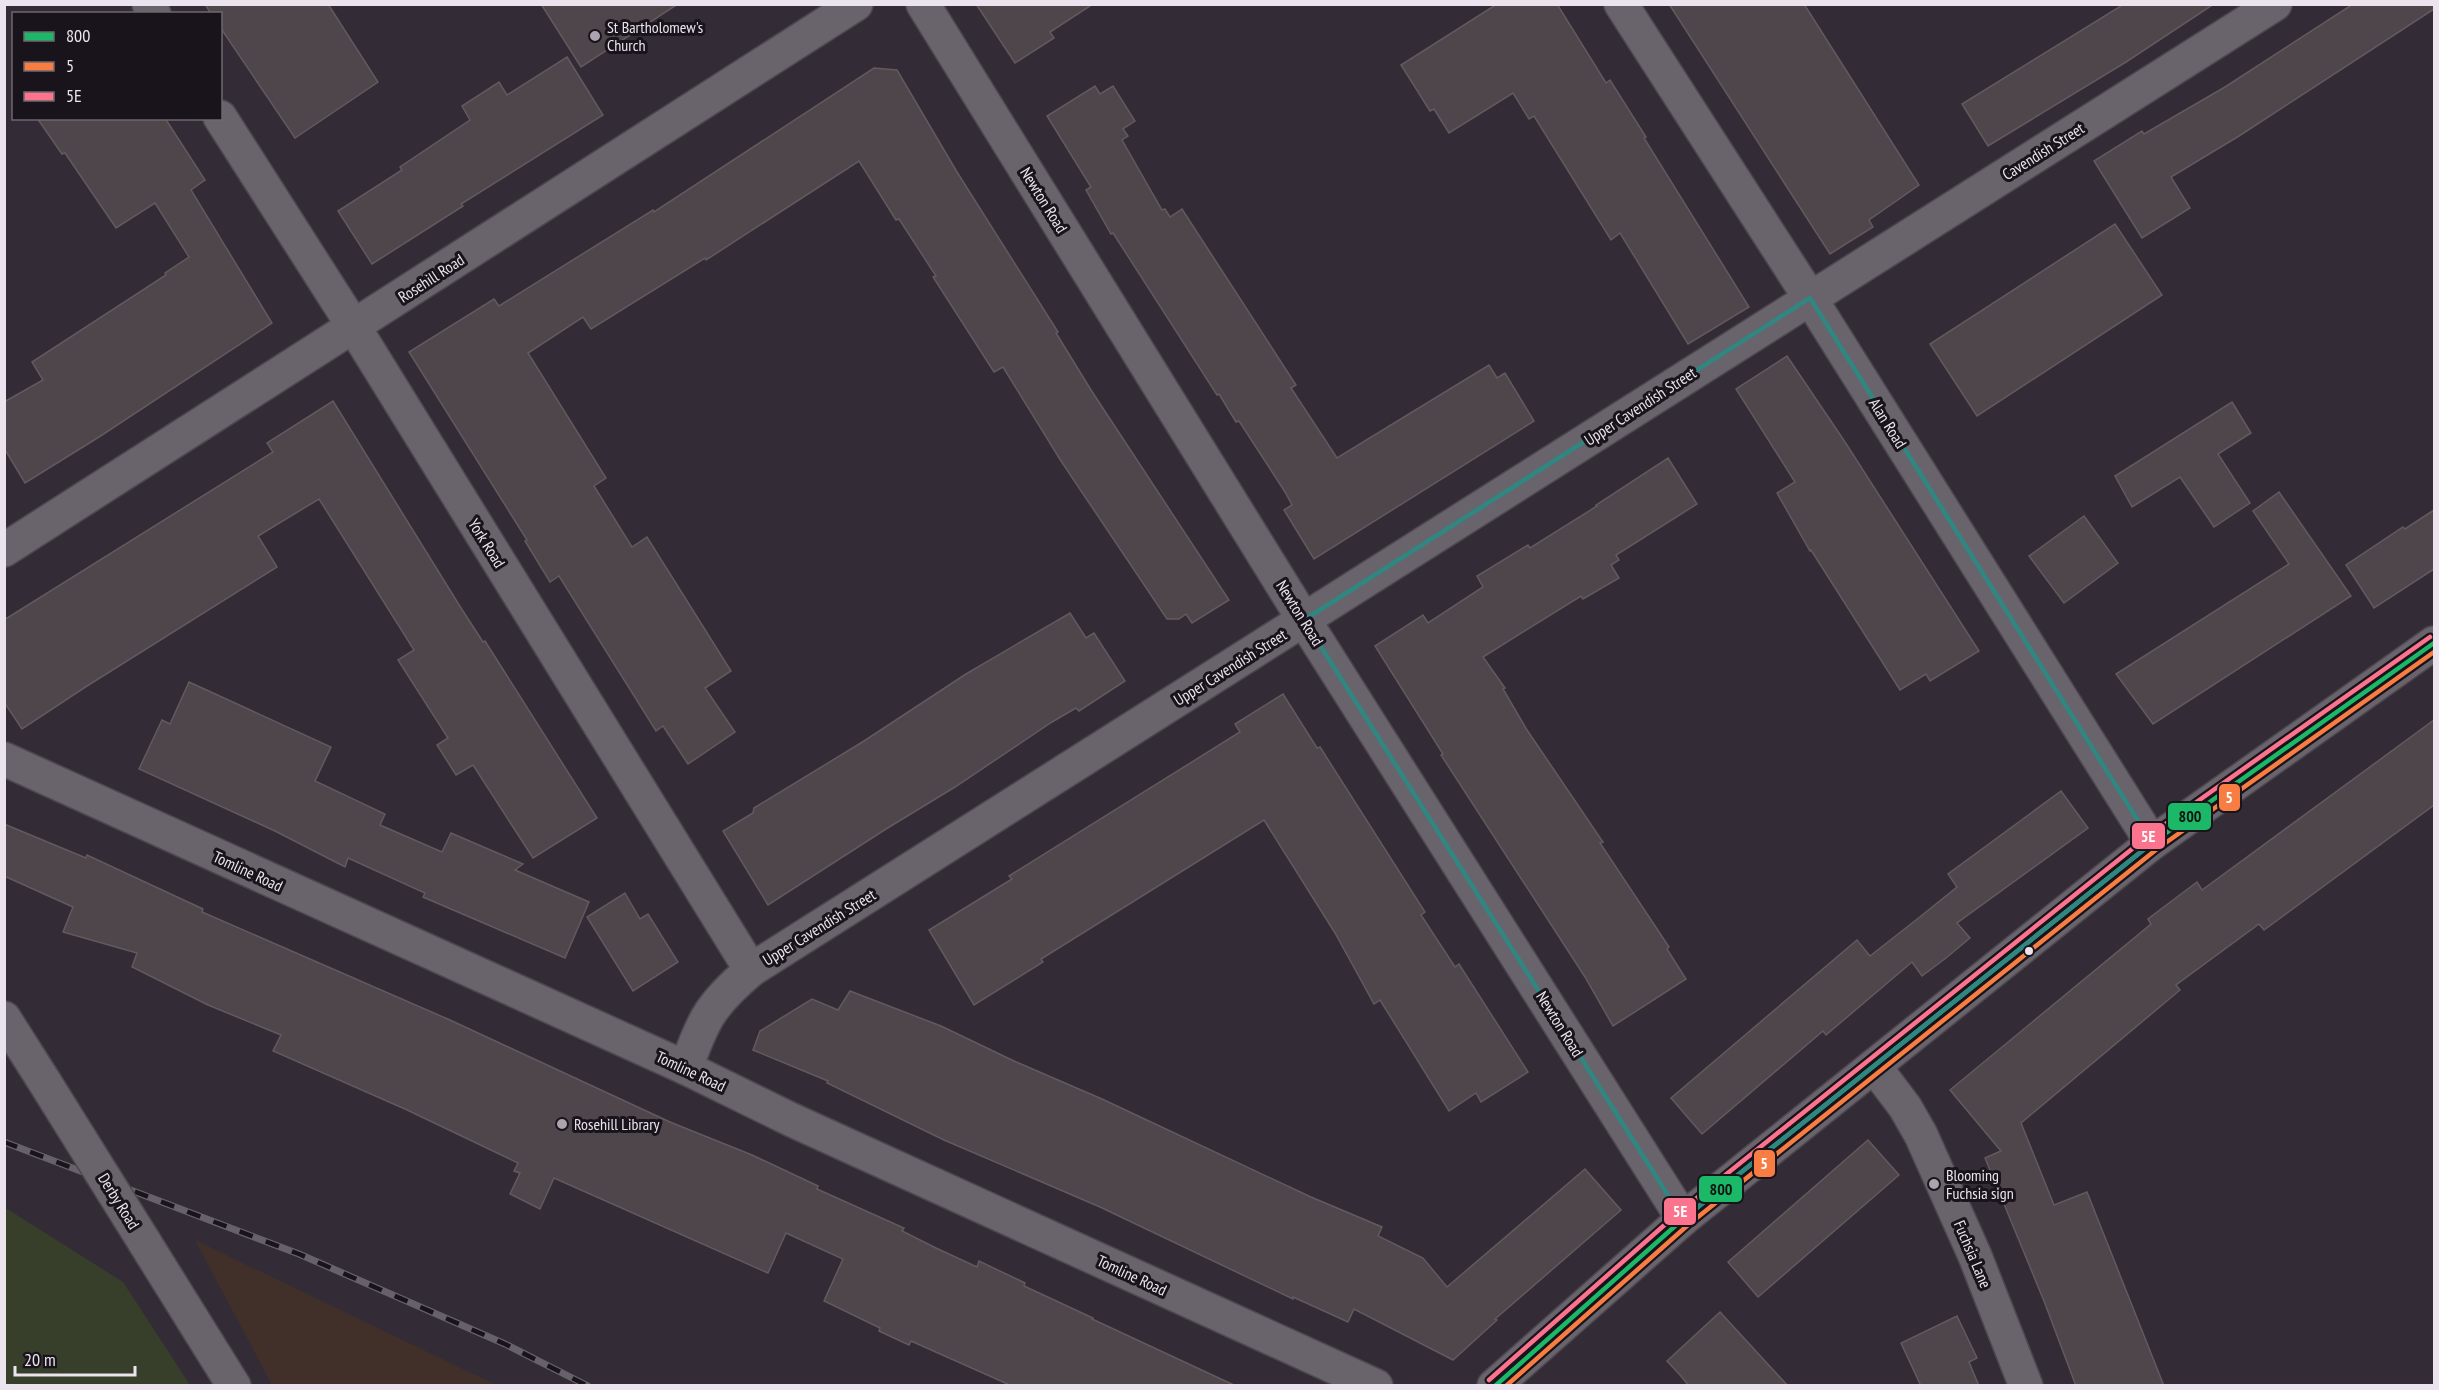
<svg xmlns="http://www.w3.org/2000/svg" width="2439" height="1390" font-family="'PT Sans Narrow',sans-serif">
	<rect width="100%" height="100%" fill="#332c36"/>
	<polygon fill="#41302a" points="195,1240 496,1385 272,1385"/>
	<polygon fill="#373e2a" points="4,1207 123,1282 190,1385 5,1385"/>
	<g fill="#4e464b" stroke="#625a5e" stroke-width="1.5">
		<polygon points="205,4 328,4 378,82 295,138 220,27 220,14 211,14"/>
		<polygon points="541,4 678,4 581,67"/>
		<polygon points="976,4 1093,4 1050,32 1054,38 1015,63"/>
		<polygon points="1497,4 1557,4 1606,83 1610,80 1646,137 1644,138 1749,307 1688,344 1620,233 1611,240 1534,116 1529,119 1513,93 1449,133 1434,109 1430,111 1401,65"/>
		<polygon points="1669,4 1804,4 1919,185 1869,220 1873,227 1830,254"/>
		<polygon points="2124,4 2214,4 2126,62 1988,146 1962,104"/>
		<polygon points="2353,4 2434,4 2434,9 2239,136 2171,177 2190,208 2142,238 2094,161 2142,131 2144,134 2225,87"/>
		<polygon points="567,57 603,115 461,204 463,206 372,264 338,211 402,170 400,167 470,120 462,106 499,82 507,95"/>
		<polygon points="874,68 897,70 957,172 1058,332 1056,333 1091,390 1229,600 1192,623 1186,614 1179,619 1167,619 1061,461 1003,367 994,372 933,277 936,276 899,219 896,220 859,161 706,260 705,258 591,329 583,317 528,353 606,478 594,486 632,547 647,537 731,671 705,688 735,732 688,764 663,726 656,731 559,576 550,582 525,541 527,540 409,352 494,299 499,306 653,210 654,212"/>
		<polygon points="1095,86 1100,94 1113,86 1135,121 1123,129 1128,136 1122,140 1162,210 1165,209 1170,217 1182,209 1296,385 1291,388 1337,458 1489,365 1497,378 1505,373 1534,421 1314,559 1284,510 1292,505 1285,492 1239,421 1236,422 1219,394 1217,395 1113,233 1111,234 1086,190 1091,187 1047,116"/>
		<polygon points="37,118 165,118 205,180 191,190 272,323 99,437 25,483 4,448 4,402 43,380 32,362 166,275 165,273 189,257 155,203 116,228 65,153 62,154"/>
		<polygon points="2115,224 2162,295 1977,416 1930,344"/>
		<polygon points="1787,356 1845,442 1979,651 1930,681 1926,674 1900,690 1811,550 1810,551 1777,493 1795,482 1736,389"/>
		<polygon points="333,401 461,608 483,642 485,641 597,818 533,858 473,765 456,775 437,745 448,738 398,660 414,650 319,499 258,536 277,567 87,686 22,729 4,702 4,620 273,452 267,443"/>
		<polygon points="2232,402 2251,433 2218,454 2250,503 2214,527 2180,477 2132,507 2115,476"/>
		<polygon points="1668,458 1697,504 1616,555 1619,560 1611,565 1619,578 1583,599 1581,596 1483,657 1505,688 1503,689 1527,730 1603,842 1600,843 1669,947 1667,949 1686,979 1613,1026 1585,977 1441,755 1443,754 1375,646 1423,615 1428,623 1483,587 1477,576 1528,545 1530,548 1597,506 1596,505"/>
		<polygon points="2279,492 2351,596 2153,724 2116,674 2289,564 2253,511"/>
		<polygon points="2434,510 2434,569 2374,608 2346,565 2403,527 2405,529"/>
		<polygon points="2084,516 2118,563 2064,603 2029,556"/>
		<polygon points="1070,613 1086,638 1094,633 1125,681 1079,711 1076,708 1052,722 955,787 886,829 768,905 723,831 753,813 754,808 864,741 966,674"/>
		<polygon points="189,682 331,747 315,781 385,814 380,825 442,852 451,833 523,864 515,870 589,902 565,958 423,897 425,893 348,858 345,867 275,831 139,769 162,720 170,724"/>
		<polygon points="1283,694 1317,748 1320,747 1425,912 1421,915 1455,967 1459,964 1528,1072 1481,1102 1476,1093 1449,1111 1380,1000 1374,1004 1335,933 1264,820 1041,959 1043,962 974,1005 929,930 1012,879 1009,876 1240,732 1235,724"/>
		<polygon points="2434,720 2434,805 2264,930 2259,924 2176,985 2180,990 2021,1123 2054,1205 2087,1192 2164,1386 2076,1386 2044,1301 1985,1158 2001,1151 1950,1090 2151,924 2148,919 2197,882 2202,890"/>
		<polygon points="2061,791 2088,828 1957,923 1970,938 1946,958 1922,976 1912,962 1826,1035 1823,1031 1702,1134 1671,1098 1857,940 1870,956 1916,920 1957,887 1948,874"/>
		<polygon points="4,824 86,858 87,855 203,909 202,912 450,1020 670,1122 752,1155 818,1186 817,1189 904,1228 902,1231 936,1248 977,1267 979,1261 1025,1283 1024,1286 1093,1318 1092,1319 1236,1386 1012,1386 911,1341 909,1345 879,1331 880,1328 824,1301 843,1259 786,1233 768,1273 554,1178 540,1209 510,1194 520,1173 514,1171 518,1163 405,1109 273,1051 281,1035 208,1005 132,967 137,953 63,932 73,907 4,876"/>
		<polygon points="625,893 640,919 648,914 678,962 633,991 587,917"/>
		<polygon points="850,991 941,1026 1014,1061 1102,1099 1311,1197 1382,1227 1378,1236 1423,1258 1447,1287 1585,1169 1621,1210 1495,1319 1497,1320 1453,1360 1354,1309 1348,1322 1293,1297 1293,1299 1100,1207 944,1140 827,1083 828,1081 753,1050 760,1031 812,999 838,1010"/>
		<polygon points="1868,1140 1899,1175 1758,1297 1728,1262"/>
		<polygon points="1720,1312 1788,1386 1689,1386 1680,1375 1667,1361"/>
		<polygon points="1957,1316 1977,1358 1969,1362 1979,1386 1921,1386 1901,1343"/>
	</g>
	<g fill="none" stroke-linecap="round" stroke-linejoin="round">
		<g stroke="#4d474f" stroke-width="36">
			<g id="street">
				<polyline points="149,4 154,14"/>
				<polyline points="923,4 1304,620 1683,1219"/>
				<polyline points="1621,4 1810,298 2152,843"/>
				<polyline points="220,117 354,327 751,970"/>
				<polyline points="4,550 856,4"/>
				<polyline points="1874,1066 1905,1107 1921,1135 1975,1256 2026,1386"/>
				<path d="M686,1068C703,1019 711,1004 751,970L2275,4"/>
			</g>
		</g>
		<g stroke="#4d474f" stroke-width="36">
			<g id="secondary">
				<polyline points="4,759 686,1068 792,1120 1376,1386"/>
				<polyline points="4,1018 44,1081"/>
				<polyline points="145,1243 234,1386"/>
				<polyline points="1494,1386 1683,1219 2152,843 2434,643"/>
			</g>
		</g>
		<use href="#street" stroke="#69646c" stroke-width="33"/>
		<use href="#secondary" stroke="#69646c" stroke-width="33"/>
		<g stroke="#676269" stroke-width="7">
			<polyline id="rail" points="4,1142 299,1254 505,1344 588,1386"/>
		</g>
		<use href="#rail" stroke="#19141b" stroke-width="4.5" stroke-dasharray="14" stroke-linecap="butt"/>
		<g stroke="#4d474f" stroke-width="36" stroke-linecap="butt">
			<polyline id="secondary-bridge" points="44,1081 145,1243"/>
		</g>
		<use href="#secondary-bridge" stroke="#69646c" stroke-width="33"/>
		<g stroke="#19141b" stroke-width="9">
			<polyline id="bus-1" points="1495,1386 1683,1219 2152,843 2434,643"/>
		</g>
		<g stroke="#19141b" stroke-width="9">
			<polyline id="bus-2" points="1506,1386 1688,1225 2157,849 2434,652"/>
		</g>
		<g stroke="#19141b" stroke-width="9">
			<polyline id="bus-3" points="1489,1380 1678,1213 2147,837 2430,637"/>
		</g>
		<use href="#bus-1" stroke="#1ab867" stroke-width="4.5"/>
		<use href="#bus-2" stroke="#f77d43" stroke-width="4.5"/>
		<use href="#bus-3" stroke="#fc738d" stroke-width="4.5"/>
	</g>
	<path fill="none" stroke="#308681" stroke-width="4.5" stroke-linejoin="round" d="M1810,298L2152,843L1683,1219L1304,620Z"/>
	<g fill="#aba3ae" stroke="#19141b" stroke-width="2">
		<circle cx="595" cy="36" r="6"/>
		<circle cx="562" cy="1124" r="6"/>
		<circle cx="1934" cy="1184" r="6"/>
	</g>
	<circle fill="#ebe3ee" stroke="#19141b" stroke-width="2" cx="2029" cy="951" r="5"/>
	<g text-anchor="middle" stroke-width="6" stroke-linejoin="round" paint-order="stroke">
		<g font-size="16" fill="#ebe3ee" stroke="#19141b" text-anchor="start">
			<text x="607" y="33">St Bartholomew's<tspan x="607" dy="18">Church</tspan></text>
			<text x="574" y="1130">Rosehill Library</text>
			<text x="1946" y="1181">Blooming<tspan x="1946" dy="18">Fuchsia sign</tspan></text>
		</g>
		<g font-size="16" fill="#ebe3ee" stroke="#19141b">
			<text transform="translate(2043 151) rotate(-32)" y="6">Cavendish Street</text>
			<text transform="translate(1044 200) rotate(58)" y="6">Newton Road</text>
			<text transform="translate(431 278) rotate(-33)" y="6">Rosehill Road</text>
			<text transform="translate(1640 406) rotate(-33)" y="6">Upper Cavendish Street</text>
			<text transform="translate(1888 423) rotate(58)" y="6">Alan Road</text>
			<text transform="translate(487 543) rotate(58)" y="6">York Road</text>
			<text transform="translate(1300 613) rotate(58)" y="6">Newton Road</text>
			<text transform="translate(1230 667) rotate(-32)" y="6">Upper Cavendish Street</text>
			<text transform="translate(248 871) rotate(25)" y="6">Tomline Road</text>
			<text transform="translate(819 927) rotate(-32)" y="6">Upper Cavendish Street</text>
			<text transform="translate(1560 1024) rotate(58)" y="6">Newton Road</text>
			<text transform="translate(691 1071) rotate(25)" y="6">Tomline Road</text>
			<text transform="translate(119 1201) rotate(58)" y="6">Derby Road</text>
			<text transform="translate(1973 1254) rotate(67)" y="6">Fuchsia Lane</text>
			<text transform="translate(1132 1275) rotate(25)" y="6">Tomline Road</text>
		</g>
	</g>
	<g stroke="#19141b" stroke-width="2">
		<rect x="2218" y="783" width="23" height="29" rx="6" fill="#f77d43"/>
		<rect x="2167" y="802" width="45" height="29" rx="6" fill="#1ab867"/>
		<rect x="2131" y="822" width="35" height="28" rx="6" fill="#fc738d"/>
		<rect x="1753" y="1149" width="23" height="29" rx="6" fill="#f77d43"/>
		<rect x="1698" y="1175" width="45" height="28" rx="6" fill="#1ab867"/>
		<rect x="1663" y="1197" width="34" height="29" rx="6" fill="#fc738d"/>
	</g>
	<g font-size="16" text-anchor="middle" font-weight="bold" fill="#fff">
		<text x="2229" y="803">5</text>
		<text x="2148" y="842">5E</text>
		<text x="1764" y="1169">5</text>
		<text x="1680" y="1217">5E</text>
	</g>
	<g font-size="16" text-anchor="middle" font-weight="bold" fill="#111">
		<text x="2190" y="822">800</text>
		<text x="1721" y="1195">800</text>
	</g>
	<rect width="2439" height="1390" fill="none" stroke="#ebe3ee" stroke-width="12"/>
	<rect x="12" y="12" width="210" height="108" fill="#19141b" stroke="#6d676f" stroke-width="1.5"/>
	<rect x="24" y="32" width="30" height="9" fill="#1ab867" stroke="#6d676f" stroke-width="1.5"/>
	<text x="66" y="42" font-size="18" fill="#ebe3ee">800</text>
	<rect x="24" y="62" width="30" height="9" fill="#f77d43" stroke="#6d676f" stroke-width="1.5"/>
	<text x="66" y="72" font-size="18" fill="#ebe3ee">5</text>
	<rect x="24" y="92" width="30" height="9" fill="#fc738d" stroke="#6d676f" stroke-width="1.5"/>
	<text x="66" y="102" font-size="18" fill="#ebe3ee">5E</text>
	<path d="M15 1366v9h120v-9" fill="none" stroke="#ebe3ee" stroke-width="3"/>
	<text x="24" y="1366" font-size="18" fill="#ebe3ee" stroke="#19141b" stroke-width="4.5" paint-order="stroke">20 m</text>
</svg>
